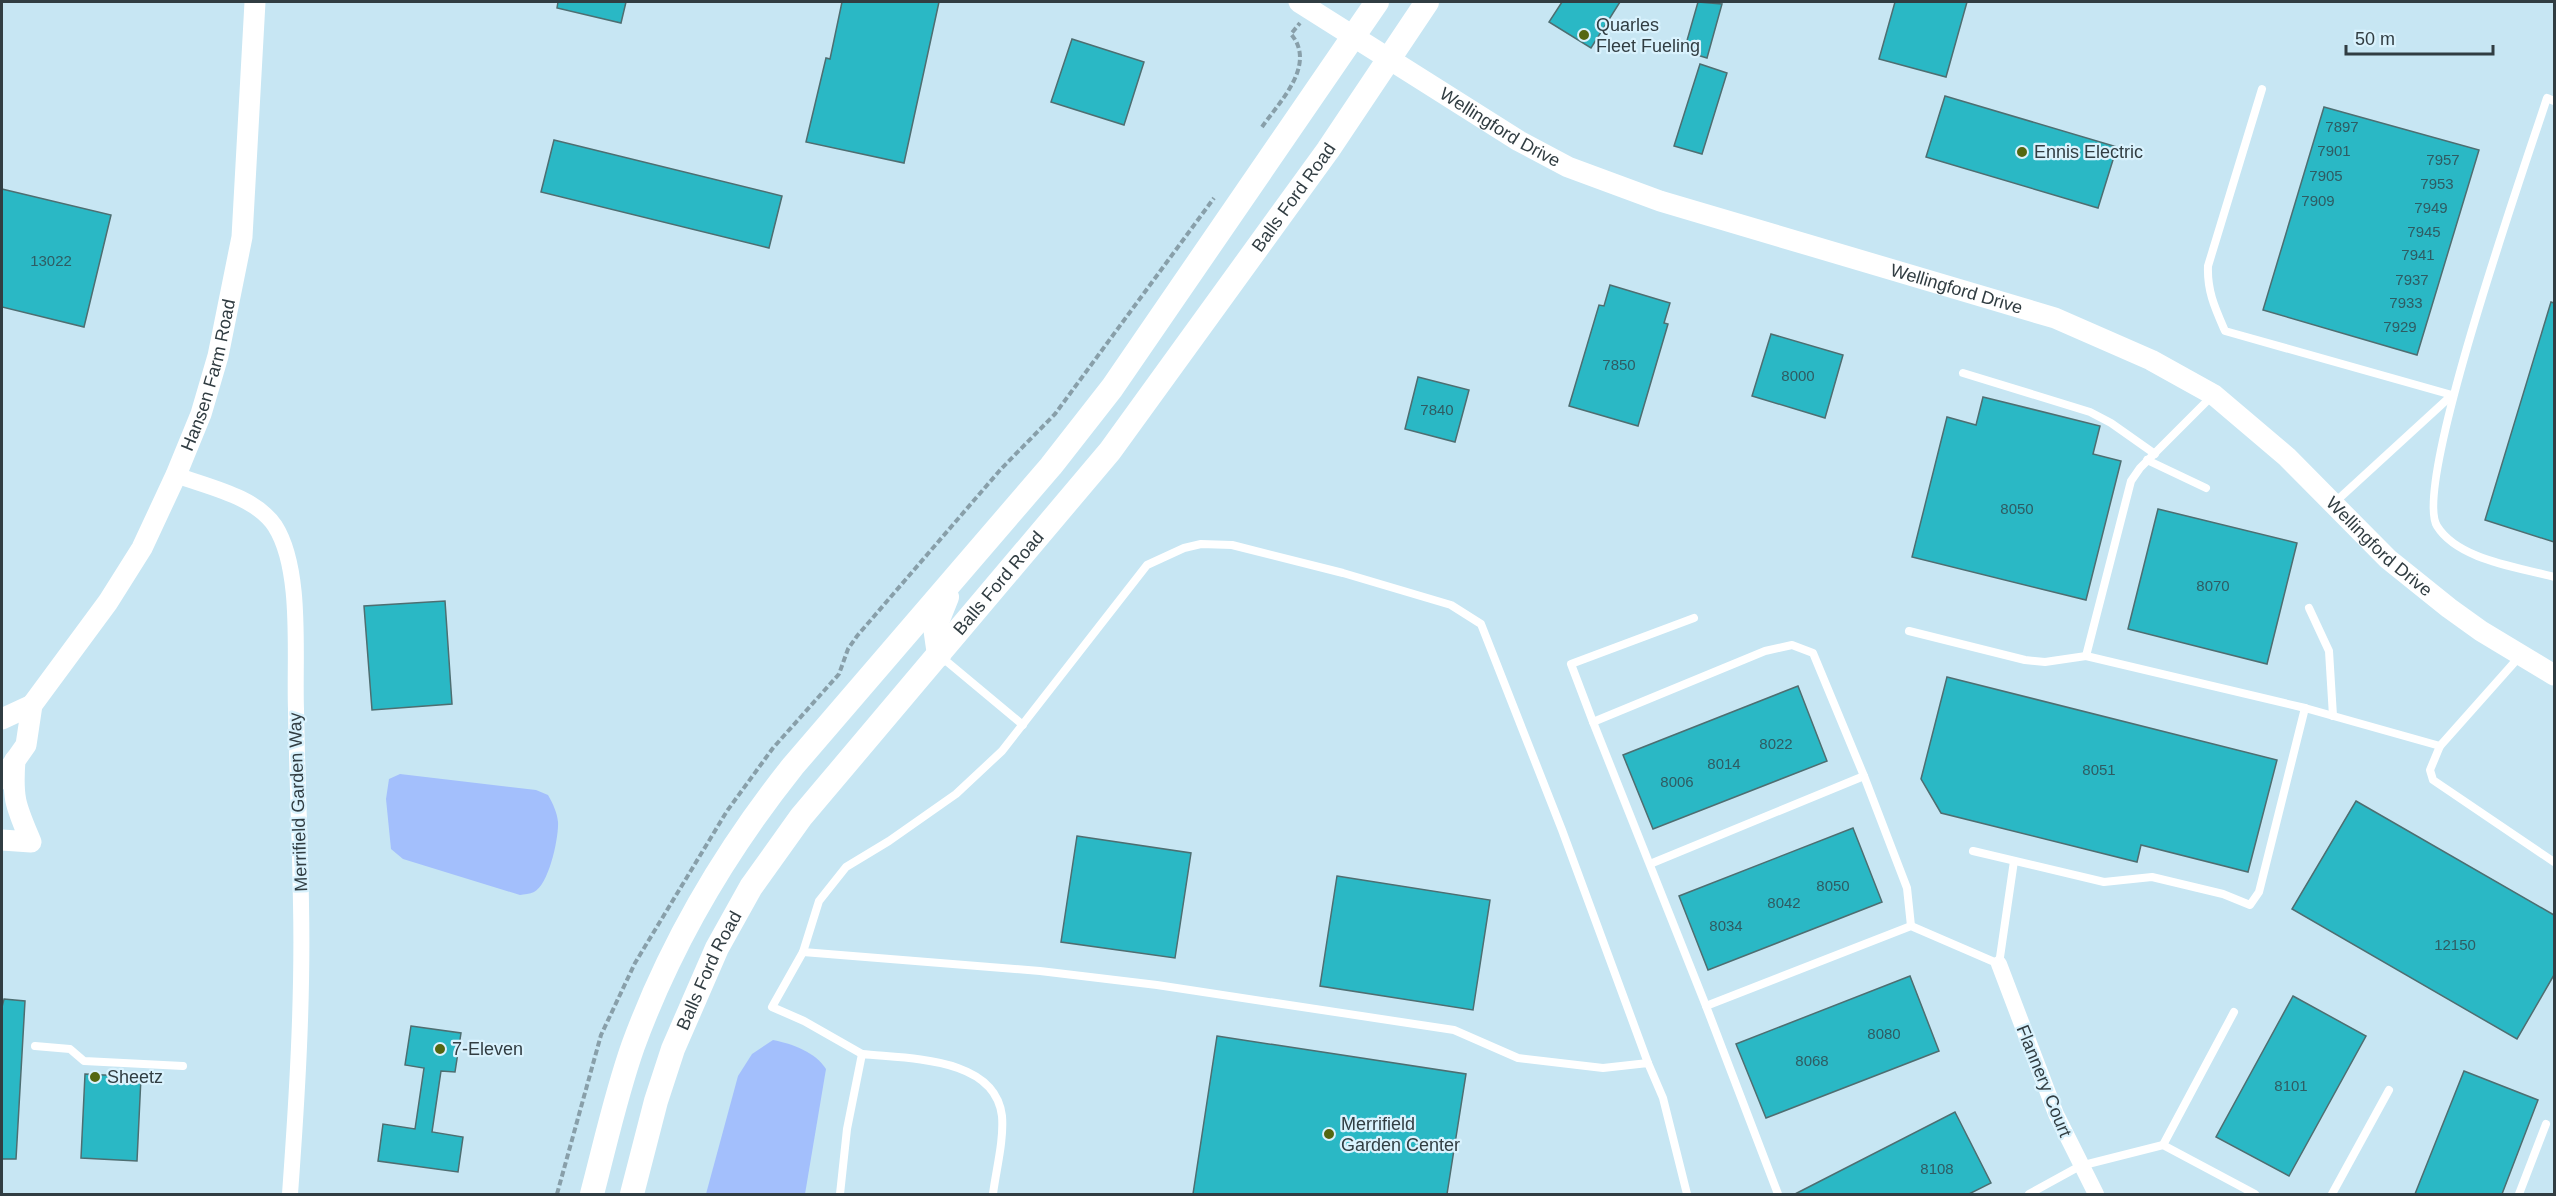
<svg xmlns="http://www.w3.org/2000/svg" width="2556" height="1196" font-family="Arial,sans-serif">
	<rect width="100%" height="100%" fill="#c7e6f3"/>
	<g fill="#a3bffc">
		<path d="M400,774L536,790L548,795C553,804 557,812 558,822C559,837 549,885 534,892C530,894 524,894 520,895L403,859L391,849L386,799L389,779Z"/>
		<path d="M773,1040C793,1044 815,1052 826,1069L805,1194H706L738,1076L752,1054Z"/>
	</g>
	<g fill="#2ab8c5" stroke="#4e6e71" stroke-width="1.5">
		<polygon points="558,2 626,2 621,23 557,8"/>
		<polygon points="842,2 939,2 904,163 806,142 826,58 830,59"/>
		<polygon points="1562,2 1620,2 1591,48 1549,22"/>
		<polygon points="1698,2 1722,4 1707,58 1684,51"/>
		<polygon points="1895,2 1967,2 1946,77 1879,59"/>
		<polygon points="1072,39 1144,62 1124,125 1051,102"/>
		<polygon points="1700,64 1727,73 1702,154 1674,146"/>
		<polygon points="1945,96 2117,147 2098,208 1926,157"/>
		<polygon points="2324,107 2479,150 2417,355 2263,310"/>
		<polygon points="554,140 782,196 769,248 541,192"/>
		<polygon points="2,189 111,215 84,327 2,307"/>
		<polygon points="1610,285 1670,303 1664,323 1668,324 1638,426 1569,406 1599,305 1604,306"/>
		<polygon points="2551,302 2554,303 2554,542 2485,520"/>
		<polygon points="1771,334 1843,355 1825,418 1752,396"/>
		<polygon points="1418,377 1469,390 1455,442 1405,429"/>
		<polygon points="1983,397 2100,426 2093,454 2121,461 2086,600 1912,557 1947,417 1976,425"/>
		<polygon points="2158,509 2297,543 2267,664 2128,629"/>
		<polygon points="445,601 452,704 372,710 364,606"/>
		<polygon points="1947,677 2277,760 2248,872 2141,845 2137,862 1941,813 1921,779"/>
		<polygon points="1798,686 1827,761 1653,829 1623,755"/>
		<polygon points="2356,801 2554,915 2554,975 2517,1039 2292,909"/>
		<polygon points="1853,828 1882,902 1708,970 1679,896"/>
		<polygon points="1077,836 1191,853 1175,958 1061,942"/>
		<polygon points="1337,876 1490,900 1473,1010 1320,986"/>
		<polygon points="1910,976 1939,1051 1766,1118 1736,1044"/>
		<polygon points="2293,996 2366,1036 2289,1176 2216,1137"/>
		<polygon points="4,999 25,1001 16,1159 2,1159 2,1007"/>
		<polygon points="411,1026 461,1033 455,1072 441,1071 432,1132 463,1137 458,1172 378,1161 383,1124 415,1129 424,1068 405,1065"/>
		<polygon points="1217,1036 1466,1074 1447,1194 1193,1194"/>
		<polygon points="2464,1071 2538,1100 2502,1194 2415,1194"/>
		<polygon points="85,1074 141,1077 137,1161 81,1158"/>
		<polygon points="1955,1112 1991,1183 1969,1194 1795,1194"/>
	</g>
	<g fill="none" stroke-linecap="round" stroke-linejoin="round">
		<g stroke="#889fa9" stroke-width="4" stroke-dasharray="6 3" stroke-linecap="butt">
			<path d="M1262,127C1280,101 1317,65 1291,34L1300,23"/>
			<polyline points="557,1194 601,1035 635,963 727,811 773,748 839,674 848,649 857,636 1001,469 1055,414 1214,198"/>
		</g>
		<g stroke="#fff" stroke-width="8">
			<path d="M2262,89L2208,266C2207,291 2215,308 2225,331L2452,395"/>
			<path d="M2554,101L2547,98C2527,160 2412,485 2437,526C2458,560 2518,567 2554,577"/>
			<polyline points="1963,373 2090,412 2111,423 2155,454"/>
			<polyline points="2212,396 2140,468 2131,481 2086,656 2305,708 2440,746 2520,656"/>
			<polyline points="2147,460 2206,488"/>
			<polyline points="2333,504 2452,395"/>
			<polyline points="2309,608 2329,651 2333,716"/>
			<polyline points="1694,618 1571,664 1593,722 1765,651 1792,645 1813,653 1864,776 1907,888 1911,926"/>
			<polyline points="1909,631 2025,660 2045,662 2086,656"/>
			<polyline points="939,655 1023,725"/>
			<polyline points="1593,722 1706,1006"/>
			<polyline points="2440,746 2430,770 2433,780 2554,862"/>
			<polyline points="1973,851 2104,882 2152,877 2223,894 2250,905 2259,892 2305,708"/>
			<polyline points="1650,864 1864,776"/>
			<polyline points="803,952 819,901 846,867 889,841 956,794 1002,751 1147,565 1184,548 1201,544 1232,545 1343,573 1451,605 1481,624 1562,830 1648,1063"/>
			<polyline points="35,1046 70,1049 84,1061 183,1066"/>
			<polyline points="862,1054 804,1021 772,1007 803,952 1040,971 1157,985 1454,1030 1518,1058 1603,1068 1648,1063 1663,1098 1687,1194"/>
			<polyline points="2163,1145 2255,1194"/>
			<path d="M840,1194L847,1129L862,1054C907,1059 995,1056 1002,1116C1004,1141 996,1170 993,1194"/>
			<polyline points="1778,1194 1706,1006 1911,926 1999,964 2014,861"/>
			<polyline points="2029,1194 2080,1166 2163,1145 2234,1012"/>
			<polyline points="2332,1194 2389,1090"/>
			<polyline points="2519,1194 2546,1124"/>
		</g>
		<g stroke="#fff" stroke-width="16">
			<path d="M176,475C208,487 255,496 275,526C303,570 294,658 296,709C297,774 300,839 301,904C303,1001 297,1098 290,1194"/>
			<polyline points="1999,964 2056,1114 2096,1194"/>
		</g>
		<g stroke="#fff" stroke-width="21">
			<path id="s1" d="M1299,2L1519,141L1568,167L1660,201L2055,318L2151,360L2214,395L2287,457L2388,559L2449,608L2481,631L2554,675"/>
			<polyline points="2,719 32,705"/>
			<path id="s2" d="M2,779L26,745L32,705L108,602L142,548L176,475L201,414L218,356L242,237L255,2"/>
			<path d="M2,840L31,842C16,806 12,800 15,760"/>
		</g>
		<g stroke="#fff" stroke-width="24">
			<polyline points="939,655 935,627 947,597"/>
			<path d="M592,1194C605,1145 616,1094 633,1046C670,945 726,850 793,766L1051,466L1112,388L1377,2"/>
			<path id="s3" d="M632,1194L656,1101L673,1049L717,948L751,887L801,817L1110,451L1328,150L1427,2"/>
		</g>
	</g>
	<g fill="#546711" stroke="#d9f2fd" stroke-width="2">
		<circle cx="1584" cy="35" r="6"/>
		<circle cx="2022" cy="152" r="6"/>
		<circle cx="440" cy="1049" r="6"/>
		<circle cx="95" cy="1077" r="6"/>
		<circle cx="1329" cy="1134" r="6"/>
	</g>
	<g text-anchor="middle" stroke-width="4.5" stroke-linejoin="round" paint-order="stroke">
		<g font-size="15" fill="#2f5c63">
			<text x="2342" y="132">7897</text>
			<text x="2334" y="156">7901</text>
			<text x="2443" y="165">7957</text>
			<text x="2326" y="181">7905</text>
			<text x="2437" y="189">7953</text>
			<text x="2318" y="206">7909</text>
			<text x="2431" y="213">7949</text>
			<text x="2424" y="237">7945</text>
			<text x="2418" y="260">7941</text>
			<text x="51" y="266">13022</text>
			<text x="2412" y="285">7937</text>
			<text x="2406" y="308">7933</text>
			<text x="2400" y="332">7929</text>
			<text x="1619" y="370">7850</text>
			<text x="1798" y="381">8000</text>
			<text x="1437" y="415">7840</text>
			<text x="2017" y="514">8050</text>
			<text x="2213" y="591">8070</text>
			<text x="1776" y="749">8022</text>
			<text x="1724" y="769">8014</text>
			<text x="2099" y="775">8051</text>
			<text x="1677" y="787">8006</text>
			<text x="1833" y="891">8050</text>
			<text x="1784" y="908">8042</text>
			<text x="1726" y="931">8034</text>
			<text x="2455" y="950">12150</text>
			<text x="1884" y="1039">8080</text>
			<text x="1812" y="1066">8068</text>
			<text x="2291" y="1091">8101</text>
			<text x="1937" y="1174">8108</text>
		</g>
		<g font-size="18" fill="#313d42" stroke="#d9f2fd" text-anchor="start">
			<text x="1596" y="31">Quarles<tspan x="1596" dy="21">Fleet Fueling</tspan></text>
			<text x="2034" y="158">Ennis Electric</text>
			<text x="452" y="1055">7-Eleven</text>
			<text x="107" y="1083">Sheetz</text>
			<text x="1341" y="1130">Merrifield<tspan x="1341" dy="21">Garden Center</tspan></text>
		</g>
		<g font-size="18" fill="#313d42" stroke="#d9f2fd">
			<text dy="6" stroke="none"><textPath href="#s1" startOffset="237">Wellingford Drive</textPath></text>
			<text dy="6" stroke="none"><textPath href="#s3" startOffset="1209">Balls Ford Road</textPath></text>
			<text dy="6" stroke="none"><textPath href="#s1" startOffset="723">Wellingford Drive</textPath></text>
			<text dy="6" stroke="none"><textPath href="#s2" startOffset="460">Hansen Farm Road</textPath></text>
			<text dy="6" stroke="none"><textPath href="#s1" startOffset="1227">Wellingford Drive</textPath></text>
			<text dy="6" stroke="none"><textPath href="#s3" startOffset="723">Balls Ford Road</textPath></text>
			<text transform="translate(298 802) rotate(-92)" y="6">Merrifield Garden Way</text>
			<text dy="6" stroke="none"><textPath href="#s3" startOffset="237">Balls Ford Road</textPath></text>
			<text transform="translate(2044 1081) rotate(68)" y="6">Flannery Court</text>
		</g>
	</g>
	<rect width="2556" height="1196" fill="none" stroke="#313d42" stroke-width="6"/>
	<path d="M2346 45v9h147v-9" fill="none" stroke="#313d42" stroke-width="3"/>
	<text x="2355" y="45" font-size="18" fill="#313d42" stroke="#d9f2fd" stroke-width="4.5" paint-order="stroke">50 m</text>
</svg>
